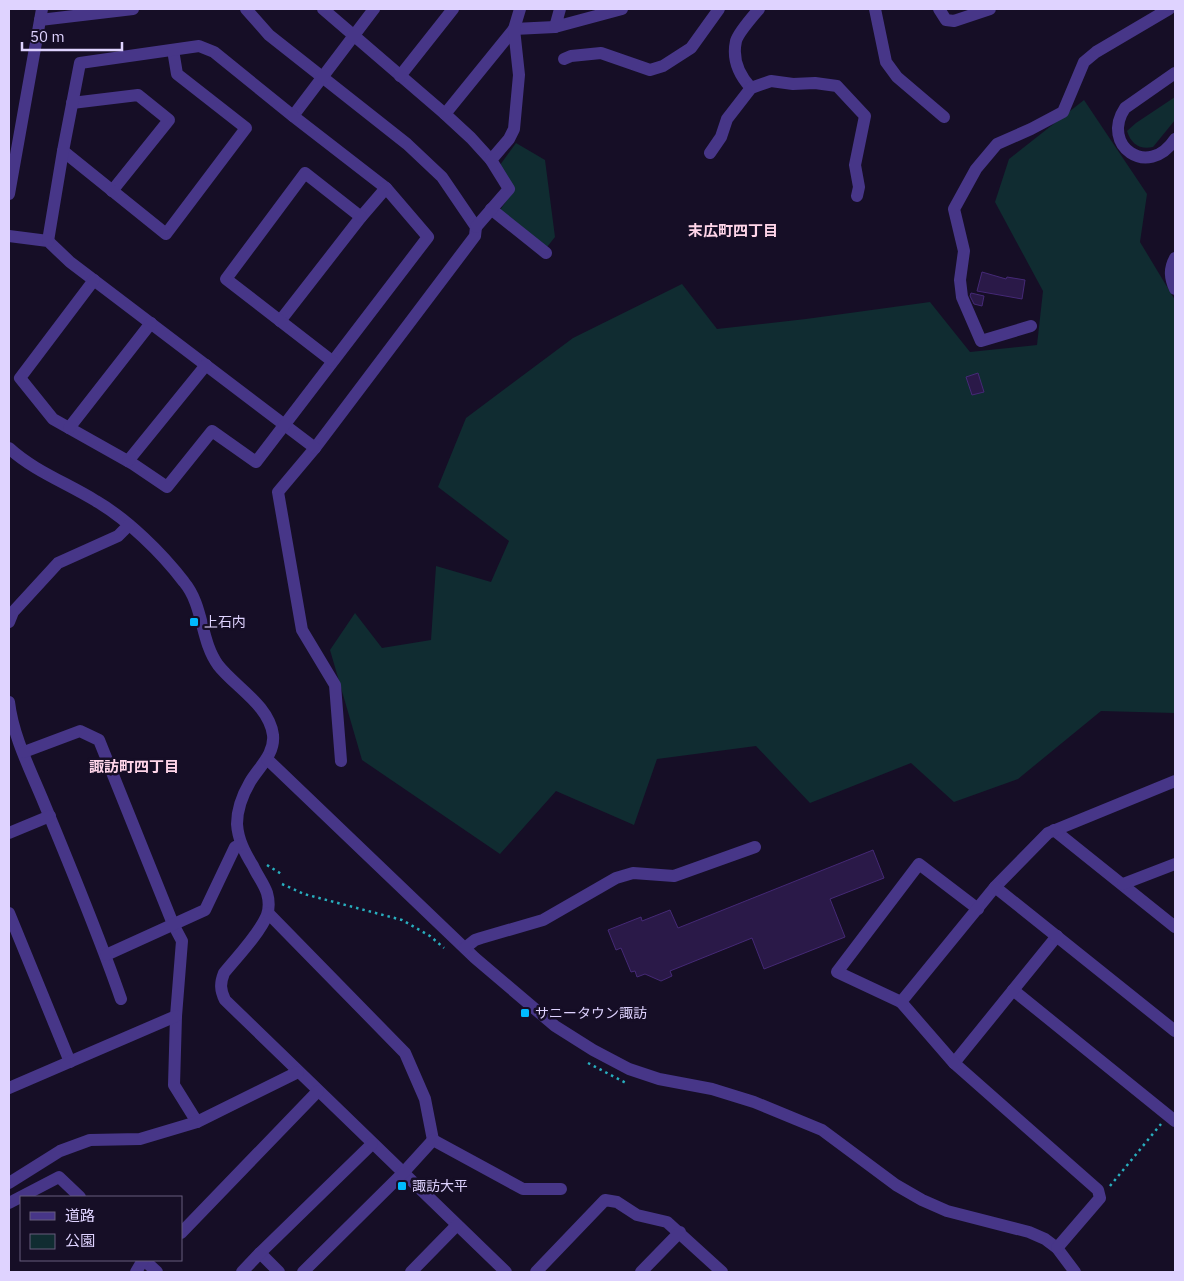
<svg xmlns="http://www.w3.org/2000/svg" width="1184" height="1281" font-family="'IBM Plex Sans','Noto Sans JP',sans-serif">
	<rect width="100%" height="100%" fill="#160e26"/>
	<g fill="#102c31">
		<path d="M1175,97V120L1153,147C1140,150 1131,144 1127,131L1136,123Z"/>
		<polygon points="1084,100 1147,194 1140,242 1175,300 1175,713 1101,711 1018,779 954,802 911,763 810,803 756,746 657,759 634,825 556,791 500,854 362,760 330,650 355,613 382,648 431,640 436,566 491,582 509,541 438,487 466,418 573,338 682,284 717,329 806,319 930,302 970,352 1037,345 1043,291 995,202 1009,159"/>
		<polygon points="516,143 545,160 555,237 547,247 500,210 514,190 500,165"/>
	</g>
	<g fill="#2a1948" stroke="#452976">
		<polygon points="982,272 1006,279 1007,277 1025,280 1022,299 977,291"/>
		<polygon points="971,293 984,296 982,306 974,304 970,296"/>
		<polygon points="978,373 984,392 972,395 966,377"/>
		<polygon points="873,850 884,878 830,899 845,937 764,969 752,938 670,971 672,976 661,981 645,974 637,977 635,971 631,972 621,948 616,950 608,930 641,917 642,921 670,910 678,928"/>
	</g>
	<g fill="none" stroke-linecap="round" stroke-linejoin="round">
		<g stroke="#28aebe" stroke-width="2.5" stroke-dasharray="2.5 4" stroke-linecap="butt">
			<polyline points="267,865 283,875"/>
			<polyline points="282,884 304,894 402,920 430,936 444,948"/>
			<polyline points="588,1063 626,1083"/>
			<polyline points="1110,1186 1161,1124"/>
		</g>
		<g stroke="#473688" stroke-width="12">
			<polyline points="246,9 269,35 407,144 442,177 476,227 475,236 315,448 278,492 302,630 335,685 341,761"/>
			<polyline points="323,9 445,114 514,29 555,27"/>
			<polyline points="560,9 555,27 622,9"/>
			<polyline points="875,9 886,62 897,77 944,117"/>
			<polyline points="939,9 946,20 954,21 990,9"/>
			<polyline points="40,20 133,9"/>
			<polyline points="564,59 571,56 601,53 650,70 663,66 691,48 719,9"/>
			<path d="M1175,73L1125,108C1100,145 1148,180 1175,139"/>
			<polyline points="400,76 453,9"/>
			<path d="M751,88C739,75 732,59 736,41C738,33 753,16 759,9"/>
			<polyline points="72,103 138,95 169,120 112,191"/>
			<polyline points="445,114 471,138 491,160"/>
			<polyline points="293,116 374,9"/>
			<polyline points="63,151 166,234 246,128 177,74 173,50"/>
			<polyline points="710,153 721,137 727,119 751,88 771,81 793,84 815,83 837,86 865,116 855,165 859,187 857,196"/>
			<polyline points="9,194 42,9"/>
			<polyline points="491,209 546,253"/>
			<polyline points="476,227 509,189 491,160 509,139 514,129 519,75 514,29 520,9"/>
			<polyline points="9,236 48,241 70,262 315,448"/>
			<polyline points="48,241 63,151 80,63 199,46 214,52 293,116 386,188 428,237 256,462 212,431 167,487 133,464 53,419 20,378 94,280"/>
			<path d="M1175,258C1169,269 1170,278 1175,289"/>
			<polyline points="280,321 361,217 386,188"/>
			<polyline points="1031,326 981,341 962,297 960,280 964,251 954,209 976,169 997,144 1031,129 1063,112 1084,62 1096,52 1169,9"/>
			<polyline points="332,361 226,279 305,173 361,217"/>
			<polyline points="69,428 151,323"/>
			<path d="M9,448C34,471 67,483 96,501C127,519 162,553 184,582C204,606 200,640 218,665C235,687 269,705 273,735C275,754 259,767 250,782C243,794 237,809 237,824C238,840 245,853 253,866C257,875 264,884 267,893C269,900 269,909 267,915C260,933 237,957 224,973C220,983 220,990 225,1000L506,1272"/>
			<polyline points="128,461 206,365"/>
			<polyline points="9,622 13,612 58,563 118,536 129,525"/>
			<path d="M9,702C13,737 31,771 44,803C71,868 98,933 121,999"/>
			<polyline points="24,752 80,731 99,740 173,924 182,941 176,1016 174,1085 197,1122"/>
			<polyline points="267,759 475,958 555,1026 593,1050 629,1069 659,1079 712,1089 754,1102 822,1130 896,1185 922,1200 947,1211 1029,1232 1045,1239 1057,1248 1075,1272"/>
			<polyline points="1054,830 1175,927"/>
			<polyline points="9,833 50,816"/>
			<polyline points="1123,884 1175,864"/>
			<polyline points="995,887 1048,833 1175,781"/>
			<polyline points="9,913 70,1062"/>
			<polyline points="268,913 405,1053 425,1099 433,1140"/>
			<polyline points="465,948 475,940 481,938 543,920 616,878 633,873 674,876 755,847"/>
			<polyline points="106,955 205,910 235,847 241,844"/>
			<polyline points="1013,990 1175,1121"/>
			<polyline points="901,1002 837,972 919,864 978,909"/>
			<polyline points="954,1063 1057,936"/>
			<polyline points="9,1088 176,1016"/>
			<polyline points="9,1183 60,1151 90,1140 140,1139 197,1122 298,1072"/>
			<polyline points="9,1203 59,1177 80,1197"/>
			<polyline points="181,1233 318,1091"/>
			<polyline points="1057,1248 1100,1198 1098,1190 954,1063 901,1002 995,887 1175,1031"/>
			<polyline points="260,1253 279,1272"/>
			<polyline points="144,1260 157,1272"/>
			<polyline points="136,1272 143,1260"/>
			<polyline points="242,1272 260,1253 372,1144"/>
			<polyline points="303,1272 403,1173 433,1140 523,1189 561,1189"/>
			<polyline points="411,1272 457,1225"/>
			<polyline points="536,1272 605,1200 617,1202 637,1215 667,1222 722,1272"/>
			<polyline points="641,1272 680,1232"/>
		</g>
	</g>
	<g fill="#00bafe" stroke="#160e26" stroke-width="2">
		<rect x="189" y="617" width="10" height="10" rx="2.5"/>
		<rect x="520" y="1008" width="10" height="10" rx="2.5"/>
		<rect x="397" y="1181" width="10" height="10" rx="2.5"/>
	</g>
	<g text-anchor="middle" stroke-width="5" stroke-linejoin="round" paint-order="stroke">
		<g font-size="14" fill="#dfd3ff" stroke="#160e26" text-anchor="start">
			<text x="204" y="627">上石内</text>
			<text x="535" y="1018">サニータウン諏訪</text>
			<text x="412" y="1191">諏訪大平</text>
		</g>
		<g font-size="15" font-weight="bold" fill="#ffd5e9" stroke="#160e26">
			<text x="733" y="236">末広町四丁目</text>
			<text x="134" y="772">諏訪町四丁目</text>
		</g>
	</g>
	<rect width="1184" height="1281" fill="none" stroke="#dfd3ff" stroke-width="20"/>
	<rect x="20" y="1196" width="162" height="65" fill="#160e26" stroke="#665d7d"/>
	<rect x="30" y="1212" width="25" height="8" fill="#473688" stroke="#665d7d"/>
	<text x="65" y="1221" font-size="15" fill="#dfd3ff">道路</text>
	<rect x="30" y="1234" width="25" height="15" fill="#102c31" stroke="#665d7d"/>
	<text x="65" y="1246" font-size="15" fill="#dfd3ff">公園</text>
	<path d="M22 42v8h100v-8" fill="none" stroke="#dfd3ff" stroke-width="2.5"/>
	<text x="30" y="42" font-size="15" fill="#dfd3ff" stroke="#160e26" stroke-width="4" paint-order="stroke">50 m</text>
</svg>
